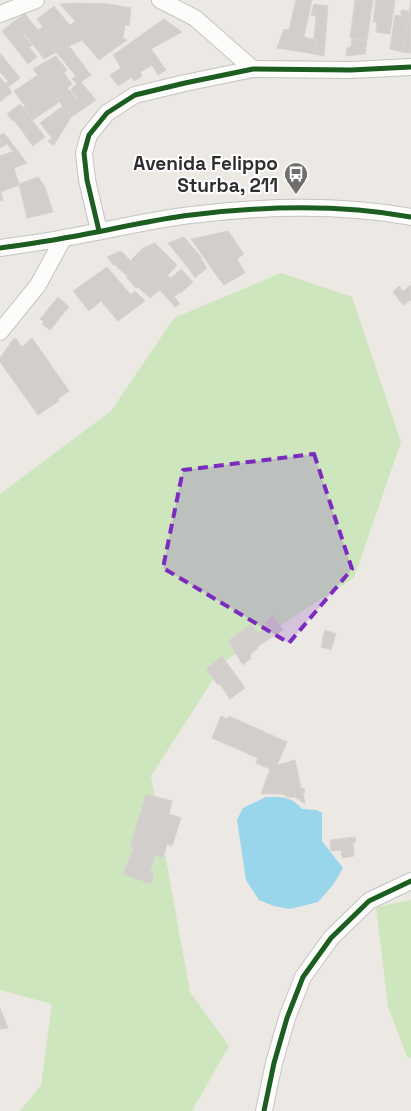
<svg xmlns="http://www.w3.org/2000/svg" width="411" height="1111" font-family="'Space Grotesk',sans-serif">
	<rect width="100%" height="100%" fill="#ece8e4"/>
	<g fill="#cee6be">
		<polygon points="281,273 352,297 401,442 354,578 225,661 151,776 190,992 229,1046 192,1111 20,1111 41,1085 52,1004 0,990 0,494 111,411 174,318"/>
		<polygon points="411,900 411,1057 408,1059 388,1007 376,907"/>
	</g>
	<path fill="#99d6ec" d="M266,797C282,797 291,796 302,809L317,810L322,813V841L343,868L333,885L318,902L290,909L274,906L259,900L246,880L237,820L243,808Z"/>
	<g fill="#d1cecb" stroke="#d7d4d0">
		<polygon points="296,0 312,0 304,37 317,40 314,54 277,48 284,29 289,30"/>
		<polygon points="355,0 373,0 367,40 350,38"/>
		<polygon points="376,0 395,0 390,34 376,32 377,22 373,22"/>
		<polygon points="411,0 411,53 403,52"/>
		<polygon points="76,3 109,4 105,21 84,19 82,40 70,25 75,21 60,4"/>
		<polygon points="109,4 131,8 129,26 125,25 123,38 127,40 99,60 82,40 84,19 105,21"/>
		<polygon points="314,4 328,6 324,56 314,54 317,40 314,39 316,16 311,15"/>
		<polygon points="54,6 82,40 56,52 38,30 43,27 37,19"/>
		<polygon points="401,10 409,11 403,52 390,49 395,15 401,16"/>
		<polygon points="25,14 54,50 56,52 44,59 24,33 23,34 13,22"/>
		<polygon points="164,19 182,32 151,49 166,70 158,75 152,65 140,72 142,76 134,81 132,77 118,86 110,75 121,68 113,55"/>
		<polygon points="13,22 32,45 29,47 37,57 28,64 2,31"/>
		<polygon points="352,39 367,41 365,54 346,56 347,48 351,47"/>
		<polygon points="69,46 91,75 81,82 56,52"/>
		<polygon points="0,53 20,78 8,87 5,84 8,81 0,72"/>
		<polygon points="56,56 67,70 64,73 72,84 67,88 69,90 57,99 33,69"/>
		<polygon points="38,75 59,102 33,120 23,107 25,106 14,91"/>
		<polygon points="76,76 96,100 86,107 81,100 79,101 71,89 77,84 72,79"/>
		<polygon points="0,77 12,92 0,102"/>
		<polygon points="70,90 78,101 81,100 86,107 71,117 57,99"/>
		<polygon points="20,104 45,137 33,146 14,120 13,121 7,114"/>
		<polygon points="63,106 71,117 54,145 51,144 48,141 52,138 40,123"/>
		<polygon points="4,133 17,150 14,152 7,144 0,148 0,135"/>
		<polygon points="17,150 27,163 14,168 19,185 1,192 3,200 0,201 0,156"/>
		<polygon points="38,177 45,187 53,212 27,218 19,184"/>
		<polygon points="228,231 244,254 237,259 240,264 219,279 191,239"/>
		<polygon points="184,237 202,258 189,269 168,243"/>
		<polygon points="155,243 177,265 168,275 166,274 155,285 131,260 143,248"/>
		<polygon points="121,251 137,267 127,276 114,264 113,265 107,257"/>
		<polygon points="201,259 207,268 195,278 189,269"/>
		<polygon points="240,264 245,273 224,285 219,279"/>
		<polygon points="107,267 131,295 135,291 145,301 118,321 101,301 89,311 73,291"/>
		<polygon points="137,267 160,290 150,298 138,287 136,288 126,277"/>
		<polygon points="181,269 193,282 181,293 179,292 183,289 171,278"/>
		<polygon points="166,274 183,289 170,301 155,285"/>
		<polygon points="411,285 411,300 403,305 393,292 399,286 403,291"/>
		<polygon points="58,297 69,307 50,330 42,324 44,322 40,319"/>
		<polygon points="174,297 180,304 175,307 170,301"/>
		<polygon points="14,338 17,340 22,347 32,338 69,391 58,399 59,401 38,415 0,362 0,358"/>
		<polygon points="273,616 283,630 257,647 258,648 250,655 251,658 243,665 228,641 251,624 258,633 267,626 265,622"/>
		<polygon points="325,630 336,634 331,650 321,647 323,641 322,641"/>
		<polygon points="222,656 245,688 230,699 220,684 218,685 206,669"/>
		<polygon points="221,716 227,719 229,716 287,742 277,765 295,760 301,788 304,788 305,792 303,793 305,804 295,797 290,798 282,794 261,794 270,769 256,763 258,758 212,738"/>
		<polygon points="146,794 172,801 169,814 181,818 172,846 167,844 163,858 155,855 150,871 154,873 151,884 123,874 133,849 130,847"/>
		<polygon points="355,837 356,842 353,843 354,856 342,858 341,850 331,851 330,840"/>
		<polygon points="0,1008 8,1028 0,1029"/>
	</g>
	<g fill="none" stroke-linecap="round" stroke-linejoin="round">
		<g stroke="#c5c4c5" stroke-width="18">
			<g id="minor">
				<polyline points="160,0 195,18 253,69"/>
				<polyline points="0,14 36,0"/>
				<polyline points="99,231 87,180 84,153 89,135 107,113 135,95 185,83 253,69 351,70 411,67"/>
				<path d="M0,248C21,245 43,242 64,238C106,231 149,220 191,215C264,206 339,204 411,217"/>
				<polyline points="0,332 38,285 63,239"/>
				<polyline points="264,1111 274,1063 287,1018 303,977 331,938 369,901 411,881"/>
			</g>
		</g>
		<use href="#minor" stroke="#fcfcfb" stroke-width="16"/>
		<g stroke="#fff" stroke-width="8">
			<g id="cycleway">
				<polyline points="99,231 87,180 84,153 89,135 107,113 135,95 185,83 253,69 351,70 411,67"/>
				<path d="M0,248C21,245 43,242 64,238C106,231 149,220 191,215C264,206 339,204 411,217"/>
				<polyline points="264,1111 274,1063 287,1018 303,977 331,938 369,901 411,881"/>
			</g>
		</g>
		<use href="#cycleway" stroke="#1b5e20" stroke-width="5"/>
	</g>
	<path fill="#7b2cbf" fill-opacity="0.2" stroke="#7b2cbf" stroke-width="4" stroke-dasharray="10 6" stroke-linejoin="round" d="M314,454L352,569L289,643L163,568L183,470Z"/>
	<defs>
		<g id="bus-pin" transform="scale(1.25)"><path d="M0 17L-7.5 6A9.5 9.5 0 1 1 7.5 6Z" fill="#706f6e" stroke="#fff"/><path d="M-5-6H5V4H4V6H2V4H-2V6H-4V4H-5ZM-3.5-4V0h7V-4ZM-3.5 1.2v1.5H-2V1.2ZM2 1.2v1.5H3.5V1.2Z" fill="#fff"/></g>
	</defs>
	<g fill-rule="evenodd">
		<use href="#bus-pin" x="296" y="174"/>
	</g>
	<g text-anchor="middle" stroke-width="4" stroke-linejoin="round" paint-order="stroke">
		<g font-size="19" font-weight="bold" fill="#2e2e2e" stroke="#fff" text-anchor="end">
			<text x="278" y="170">Avenida Felippo<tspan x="278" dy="22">Sturba, 211</tspan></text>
		</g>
	</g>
</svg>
